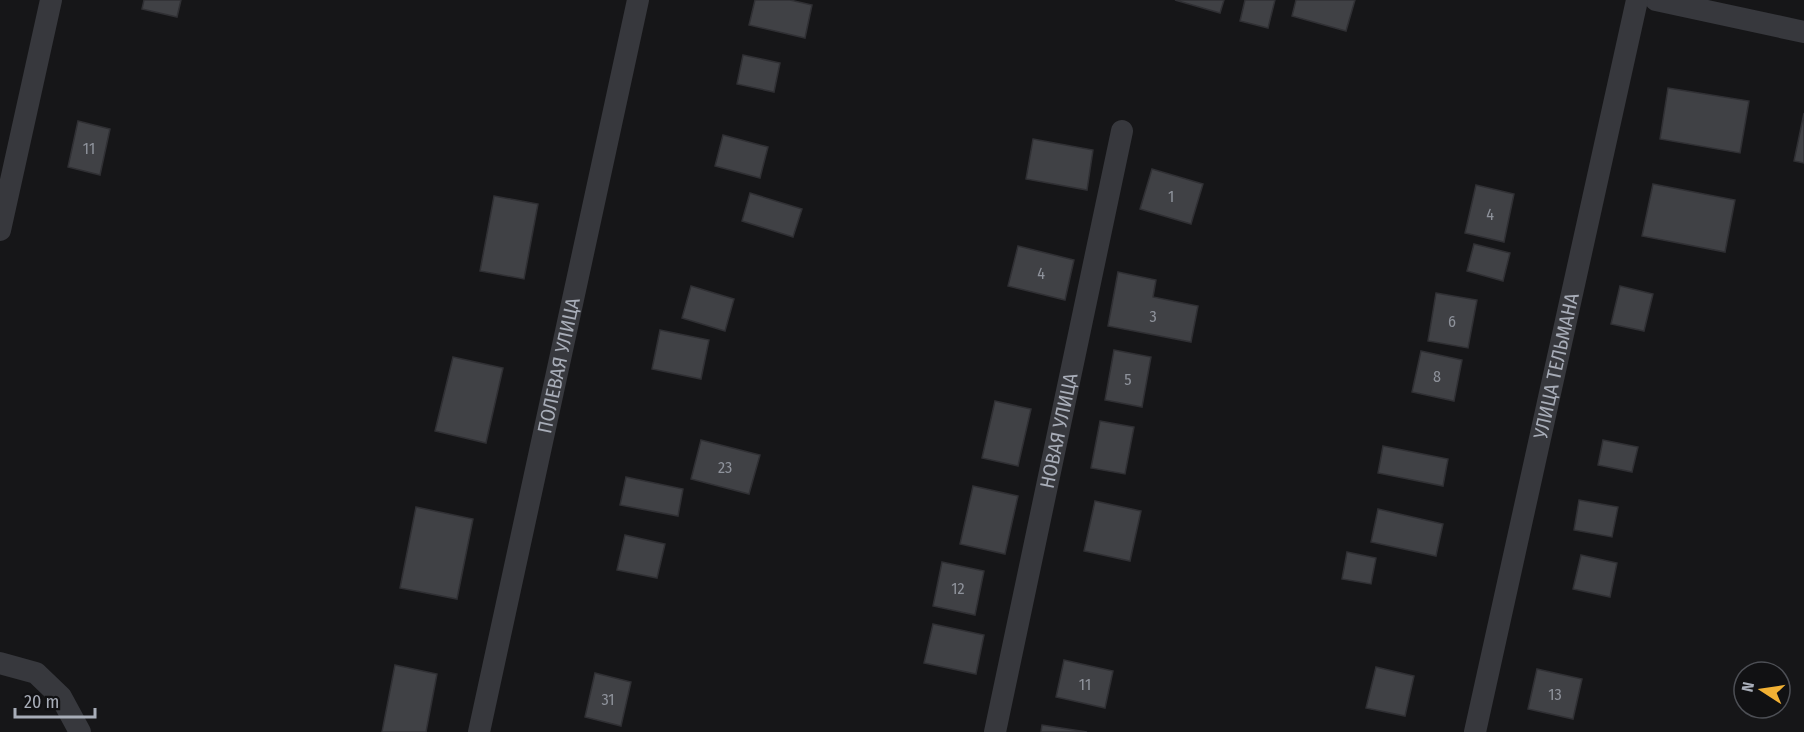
<svg xmlns="http://www.w3.org/2000/svg" width="1804" height="732" font-family="'Fira Sans Condensed',sans-serif">
	<rect width="100%" height="100%" fill="#161618"/>
	<g fill="#404145" stroke="#303034" stroke-width="1.5">
		<polygon points="144,0 181,0 177,17 142,9"/>
		<polygon points="755,0 790,0 812,5 805,38 749,25"/>
		<polygon points="1175,0 1224,0 1220,13"/>
		<polygon points="1245,0 1275,0 1268,28 1240,21"/>
		<polygon points="1296,0 1355,0 1346,31 1292,16"/>
		<polygon points="743,55 780,63 774,92 737,84"/>
		<polygon points="1668,88 1749,101 1740,153 1660,139"/>
		<polygon points="1804,113 1804,163 1794,161"/>
		<polygon points="78,121 110,129 100,175 68,167"/>
		<polygon points="723,135 768,147 760,178 715,166"/>
		<polygon points="1033,139 1093,150 1087,190 1026,179"/>
		<polygon points="1152,169 1203,184 1191,224 1140,209"/>
		<polygon points="1653,184 1735,200 1725,252 1642,236"/>
		<polygon points="1476,185 1514,194 1504,242 1465,233"/>
		<polygon points="750,193 802,209 793,237 742,221"/>
		<polygon points="494,196 538,204 524,279 480,271"/>
		<polygon points="1474,244 1510,253 1503,281 1467,271"/>
		<polygon points="1018,246 1074,260 1065,300 1008,286"/>
		<polygon points="1118,272 1156,280 1153,297 1198,306 1191,342 1108,326"/>
		<polygon points="691,286 734,299 725,331 682,318"/>
		<polygon points="1620,286 1653,294 1644,331 1611,324"/>
		<polygon points="1436,293 1477,300 1468,348 1428,341"/>
		<polygon points="660,330 709,340 701,379 652,369"/>
		<polygon points="1114,350 1151,357 1142,407 1105,400"/>
		<polygon points="1421,351 1462,360 1454,401 1412,392"/>
		<polygon points="453,357 503,368 486,443 435,431"/>
		<polygon points="995,401 1031,409 1018,466 982,458"/>
		<polygon points="1100,421 1134,427 1125,474 1091,468"/>
		<polygon points="701,440 760,455 749,494 691,479"/>
		<polygon points="1603,440 1638,447 1632,472 1598,465"/>
		<polygon points="1383,446 1448,459 1443,486 1378,473"/>
		<polygon points="626,477 683,489 678,516 620,505"/>
		<polygon points="973,486 1018,496 1005,554 960,544"/>
		<polygon points="1579,500 1618,507 1612,537 1574,530"/>
		<polygon points="1095,501 1141,511 1130,561 1084,551"/>
		<polygon points="416,507 473,519 457,599 400,588"/>
		<polygon points="1378,509 1443,524 1436,556 1371,542"/>
		<polygon points="625,535 665,544 657,578 617,570"/>
		<polygon points="1347,552 1376,558 1371,584 1342,579"/>
		<polygon points="1581,555 1617,563 1610,597 1573,589"/>
		<polygon points="942,562 984,571 975,615 933,606"/>
		<polygon points="933,624 984,635 976,674 924,663"/>
		<polygon points="1064,660 1113,671 1105,708 1056,697"/>
		<polygon points="395,665 437,674 426,732 382,732"/>
		<polygon points="1376,667 1414,676 1405,716 1366,708"/>
		<polygon points="1537,669 1582,679 1573,719 1528,709"/>
		<polygon points="595,673 631,682 621,726 585,717"/>
		<polygon points="1042,725 1087,732 1041,732"/>
	</g>
	<g fill="none" stroke-linecap="round" stroke-linejoin="round">
		<g stroke="#37383d" stroke-width="22">
			<polyline points="1656,0 1804,32"/>
			<polyline points="0,230 51,0"/>
			<polyline points="0,663 36,673 61,697 80,732"/>
			<path id="s1" d="M479,732L638,0"/>
			<path id="s2" d="M995,732L1122,131"/>
			<path id="s3" d="M1475,732L1637,0"/>
		</g>
	</g>
	<g text-anchor="middle" stroke-width="5" stroke-linejoin="round" paint-order="stroke">
		<g font-size="16" fill="#8e929b">
			<text x="89" y="154">11</text>
			<text x="1171" y="202">1</text>
			<text x="1490" y="220">4</text>
			<text x="1041" y="279">4</text>
			<text x="1153" y="322">3</text>
			<text x="1452" y="327">6</text>
			<text x="1437" y="382">8</text>
			<text x="1128" y="385">5</text>
			<text x="725" y="473">23</text>
			<text x="958" y="594">12</text>
			<text x="1085" y="690">11</text>
			<text x="1555" y="700">13</text>
			<text x="608" y="705">31</text>
		</g>
		<g font-size="20" fill="#a8adb8" stroke="#111113">
			<text dy="7" stroke="none"><textPath href="#s1" startOffset="375">ПОЛЕВАЯ УЛИЦА</textPath></text>
			<text dy="7" stroke="none"><textPath href="#s3" startOffset="375">УЛИЦА ТЕЛЬМАНА</textPath></text>
			<text dy="7" stroke="none"><textPath href="#s2" startOffset="308">НОВАЯ УЛИЦА</textPath></text>
		</g>
	</g>
	<g transform="translate(1762 690) rotate(282)"><circle r="28" fill="#111113" stroke="#4d4f55" stroke-width="1.5"/>
	<path d="M0-4.5L10 22L0 15L-10 22Z" fill="#f2b134"/>
	<text y="-9" font-size="16" font-weight="bold" text-anchor="middle" fill="#a8adb8">N</text>
	</g>
	<path d="M15 708v9h80v-9" fill="none" stroke="#a8adb8" stroke-width="3"/>
	<text x="24" y="708" font-size="18" fill="#a8adb8" stroke="#111113" stroke-width="4.5" paint-order="stroke">20 m</text>
</svg>
